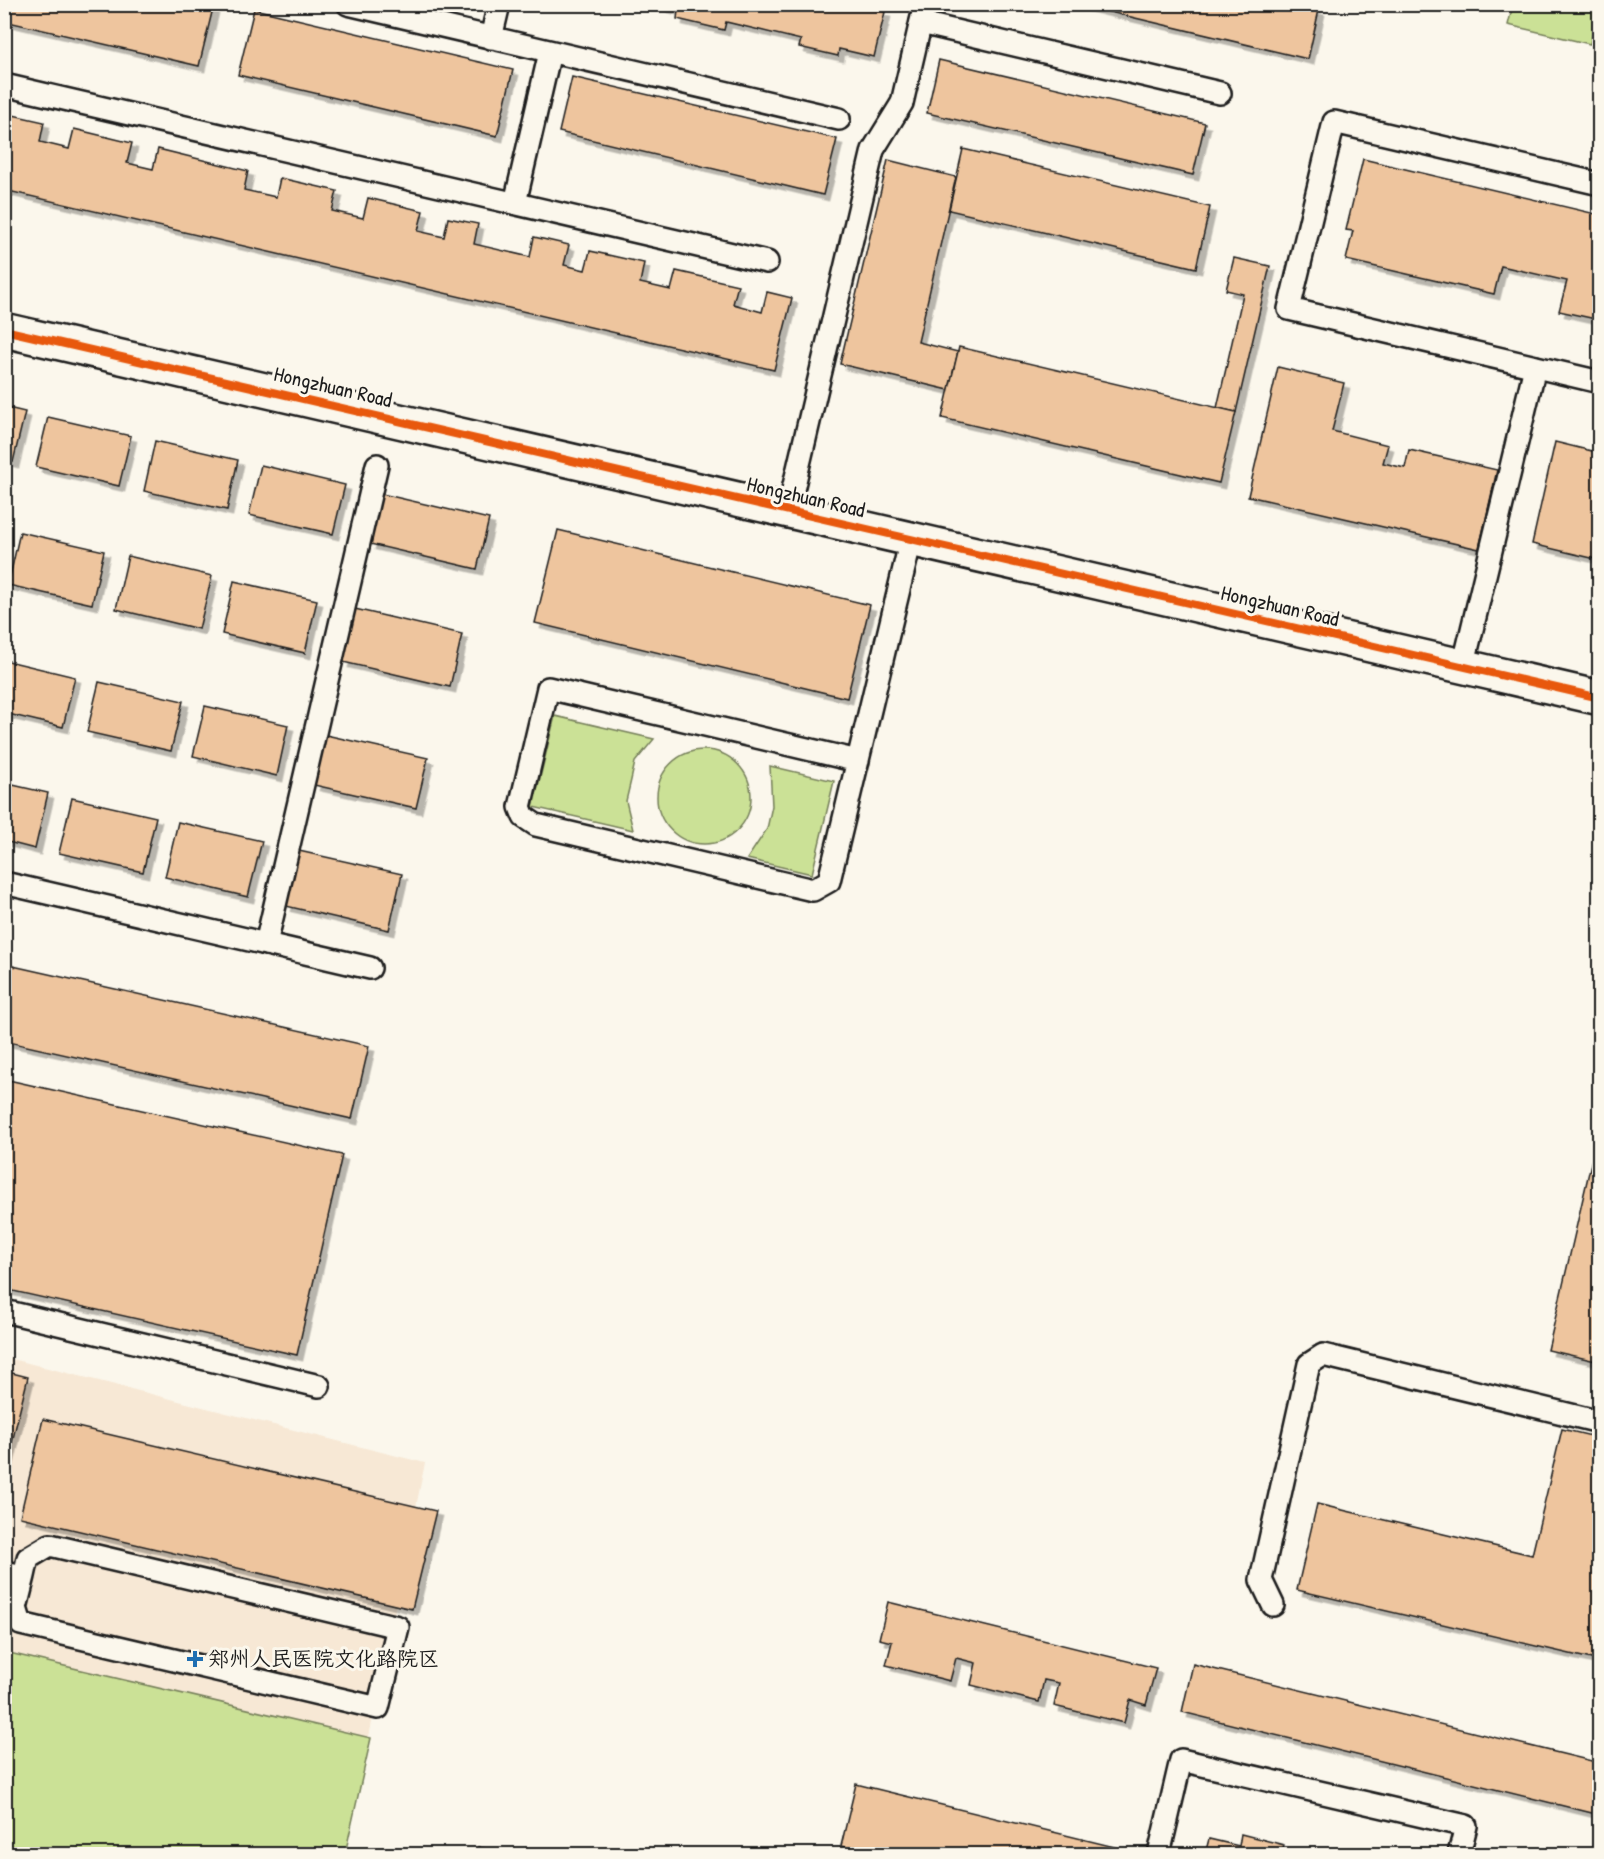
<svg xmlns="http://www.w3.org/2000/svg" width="1604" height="1859" font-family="'Patrick Hand','LXGW WenKai TC',sans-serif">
	<defs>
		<filter id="shadow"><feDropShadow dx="5.5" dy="5.5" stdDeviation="0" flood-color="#0004"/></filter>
	</defs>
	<rect width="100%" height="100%" fill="#fbf7ec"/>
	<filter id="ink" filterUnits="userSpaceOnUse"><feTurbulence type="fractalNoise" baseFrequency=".0167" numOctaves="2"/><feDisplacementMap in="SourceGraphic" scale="12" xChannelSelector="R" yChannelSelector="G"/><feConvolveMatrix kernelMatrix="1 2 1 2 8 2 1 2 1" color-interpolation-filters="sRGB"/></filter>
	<g filter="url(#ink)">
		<polygon fill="#f7e8d5" points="4,1357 425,1463 345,1854 5,1854"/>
		<g fill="#cbe196" stroke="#747e59" stroke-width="1.5">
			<polygon points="1513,5 1599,5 1590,44 1508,25"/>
			<polygon points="555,716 654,739 635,762 631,780 626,801 633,830 533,807"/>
			<circle cx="704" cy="797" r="47"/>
			<polygon points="770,766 834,781 812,874 747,859 767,829 772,806"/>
			<polygon points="5,1652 371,1738 345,1854 5,1854"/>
		</g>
		<g fill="#eec59e" stroke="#1c1c1c" stroke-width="1.5" filter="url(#shadow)">
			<polygon points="4,4 214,4 199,66 4,21"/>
			<polygon points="653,4 865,4 864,7 885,12 874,57 839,49 838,56 799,47 801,40 726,22 724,30 677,19 678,11"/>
			<polygon points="1076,4 1295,4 1319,10 1308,59"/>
			<polygon points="254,9 513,70 497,136 238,75"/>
			<polygon points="939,60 1205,123 1193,175 927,113"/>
			<polygon points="572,77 837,139 823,195 559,132"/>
			<polygon points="4,113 44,122 40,142 69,149 74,129 132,143 127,163 153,169 158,149 248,171 244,190 276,197 280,178 337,191 332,211 363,218 368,198 423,211 418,231 444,237 448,218 478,224 474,244 530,257 534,237 569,245 564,265 585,270 590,251 644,263 640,283 671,290 676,271 738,285 733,304 762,312 767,292 792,298 774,370 4,190"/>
			<polygon points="963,149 1210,207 1196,268 949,210"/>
			<polygon points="1363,159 1600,215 1600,320 1559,311 1567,281 1501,266 1494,294 1346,260 1353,231 1346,230"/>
			<polygon points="888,160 956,177 918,342 958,352 949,390 840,364"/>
			<polygon points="1234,258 1270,266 1236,412 1217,408 1243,294 1226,290"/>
			<polygon points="959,347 1236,412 1219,483 942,418"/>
			<polygon points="1278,367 1344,383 1332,431 1388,445 1383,463 1405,468 1409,450 1497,470 1479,549 1248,496"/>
			<polygon points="4,407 25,412 13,462 4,460"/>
			<polygon points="48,417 131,436 119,486 36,467"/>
			<polygon points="155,441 238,460 227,510 144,491"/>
			<polygon points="1555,442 1600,453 1600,560 1532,544"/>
			<polygon points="261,465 345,485 333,534 249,515"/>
			<polygon points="382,494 489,519 477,569 370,544"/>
			<polygon points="558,530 870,605 847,698 535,623"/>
			<polygon points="20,532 104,551 92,604 8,585"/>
			<polygon points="128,556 212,576 199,629 116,609"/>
			<polygon points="234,581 317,600 305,653 222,634"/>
			<polygon points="355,609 462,634 450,687 343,662"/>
			<polygon points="4,660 75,677 63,727 4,713"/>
			<polygon points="99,682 183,701 171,751 87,732"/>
			<polygon points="205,706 288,725 277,776 193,756"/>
			<polygon points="326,735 428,758 416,808 314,785"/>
			<polygon points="4,783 48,793 35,849 4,841"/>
			<polygon points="72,798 156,817 143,872 59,853"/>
			<polygon points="178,822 262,841 248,897 165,877"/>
			<polygon points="299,851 402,874 389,930 286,906"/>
			<polygon points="4,964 369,1046 352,1119 4,1041"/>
			<polygon points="4,1079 342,1155 297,1355 4,1289"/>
			<polygon points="1592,1159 1600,1161 1600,1362 1548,1350"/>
			<polygon points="4,1371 28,1377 4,1475"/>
			<polygon points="43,1419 436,1511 412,1609 20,1517"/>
			<polygon points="1562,1429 1600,1438 1600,1661 1297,1590 1317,1504 1532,1555"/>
			<polygon points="888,1602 1156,1668 1146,1705 1130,1700 1124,1723 1054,1706 1059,1683 1044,1680 1039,1702 971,1685 976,1663 956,1658 950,1681 886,1665 892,1642 879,1639"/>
			<polygon points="1193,1664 1600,1763 1600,1815 1182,1712"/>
			<polygon points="856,1784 1135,1852 1134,1854 875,1854 841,1846"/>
			<polygon points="1241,1834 1284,1845 1281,1854 1205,1854 1209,1839 1239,1846"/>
			<polygon points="478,1847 510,1854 477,1854"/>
		</g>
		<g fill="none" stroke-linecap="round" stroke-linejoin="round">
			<g stroke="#1c1c1c" stroke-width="26">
				<g id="lane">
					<polyline points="348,4 839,119"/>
					<polyline points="921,23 1220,93"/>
					<polyline points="491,38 499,4"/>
					<polyline points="4,85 767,262"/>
					<polyline points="1600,184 1334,122 1289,309 1600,382"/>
					<polyline points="515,203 550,52"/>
					<polyline points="788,511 873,150 902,103 925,4"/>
					<polyline points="1463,667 1535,367"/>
					<polyline points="858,761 548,688 520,807 524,817 536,825 813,890 829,881 911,539"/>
					<polyline points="4,883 370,968"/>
					<polyline points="266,944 377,465"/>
					<polyline points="4,1311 319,1386"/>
					<polyline points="4,1572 24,1576 16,1608 21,1624 378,1708 398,1627 50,1545 28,1558 24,1576"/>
					<polyline points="1273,1605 1261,1580 1309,1364 1323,1355 1600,1422"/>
					<polyline points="1159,1854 1181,1760 1466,1826 1459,1854"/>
				</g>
			</g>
			<g stroke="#1c1c1c" stroke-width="38">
				<polyline id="secondary" points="4,330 1600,698"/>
			</g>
			<use href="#lane" stroke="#fbf7ec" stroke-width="21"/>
			<use href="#secondary" stroke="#fbf7ec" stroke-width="33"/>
			<g stroke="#fbf7ec" stroke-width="11">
				<polyline id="cycleway" points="4,330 1600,698"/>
			</g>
			<use href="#cycleway" stroke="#e8590c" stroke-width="8"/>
		</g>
	</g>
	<path fill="#1f6fb2" stroke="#fbf7ec" stroke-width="2" d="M192 1650h6v6h6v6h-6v6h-6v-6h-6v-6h6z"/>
	<g text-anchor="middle" stroke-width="6" stroke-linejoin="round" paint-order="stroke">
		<g font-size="21" fill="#1c1c1c" stroke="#fbf7ec">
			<text transform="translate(333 387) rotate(13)" y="7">Hongzhuan Road</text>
			<text transform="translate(806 497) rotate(13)" y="7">Hongzhuan Road</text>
			<text transform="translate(1280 606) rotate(13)" y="7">Hongzhuan Road</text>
		</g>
		<g font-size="21" fill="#1c1c1c" stroke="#fbf7ec" text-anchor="start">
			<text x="208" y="1666">郑州人民医院文化路院区</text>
		</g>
	</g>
	<rect width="1604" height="1859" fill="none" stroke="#fbf7ec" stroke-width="24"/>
	<rect x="12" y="12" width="1580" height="1835" fill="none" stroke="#1c1c1c" stroke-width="2" filter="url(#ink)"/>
</svg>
